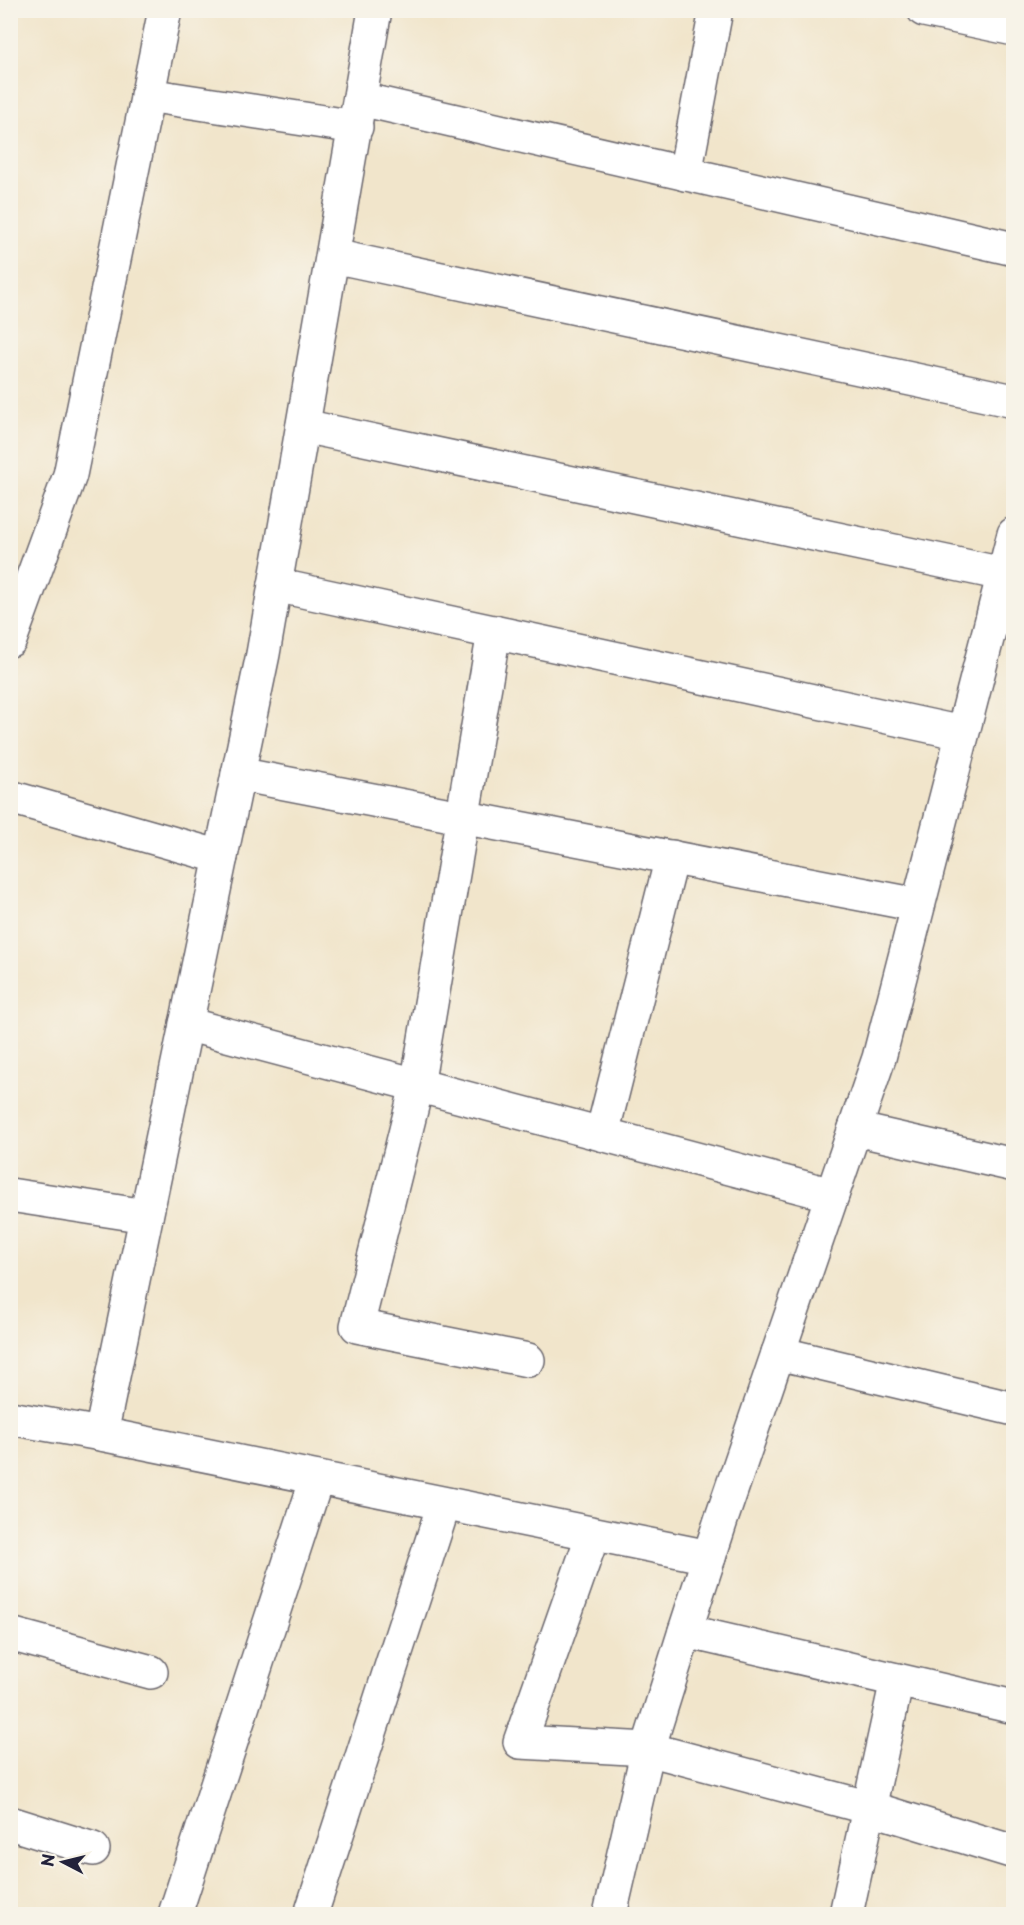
<svg xmlns="http://www.w3.org/2000/svg" width="1024" height="1925" font-family="'Playpen Sans',sans-serif">
	<rect width="100%" height="100%" fill="#f7f3e8"/>
	<filter id="ink" filterUnits="userSpaceOnUse"><feTurbulence type="fractalNoise" baseFrequency=".0167" numOctaves="2"/><feDisplacementMap in="SourceGraphic" scale="12" xChannelSelector="R" yChannelSelector="G"/><feConvolveMatrix kernelMatrix="1 2 1 2 8 2 1 2 1" color-interpolation-filters="sRGB"/></filter>
	<filter id="wash" filterUnits="userSpaceOnUse"><feTurbulence type="fractalNoise" baseFrequency=".008" numOctaves="4" result="noise"/><feDisplacementMap in="SourceGraphic" scale="24" xChannelSelector="R" yChannelSelector="G"/><feGaussianBlur stdDeviation="1.35" result="paint"/><feColorMatrix in="noise" values="0 0 0 0 0 0 0 0 0 0 0 0 0 0 0 0 0 1.4 0 .05"/><feComposite in="paint" operator="in"/></filter>
	<g filter="url(#wash)">
		<rect width="100%" height="100%" fill="#f1e5cb"/>
	</g>
	<g filter="url(#ink)">
		<g fill="none" stroke-linecap="round" stroke-linejoin="round">
			<g stroke="#6a666d" stroke-width="36">
				<g id="minor">
					<polyline points="375,10 263,654 101,1434 709,1557"/>
					<polyline points="924,10 1014,29"/>
					<polyline points="147,95 356,127"/>
					<polyline points="360,99 1014,249"/>
					<polyline points="685,174 716,10"/>
					<polyline points="333,256 1014,401"/>
					<polyline points="303,426 1003,574"/>
					<polyline points="275,585 962,733"/>
					<polyline points="494,632 417,1086 357,1326 528,1360"/>
					<polyline points="10,640 70,475 165,10"/>
					<polyline points="238,774 918,905"/>
					<polyline points="10,797 221,857"/>
					<polyline points="186,1024 832,1195"/>
					<polyline points="855,1129 1014,1165"/>
					<polyline points="602,1134 672,857"/>
					<polyline points="10,1195 146,1216"/>
					<polyline points="778,1353 1014,1409"/>
					<polyline points="10,1418 101,1434"/>
					<polyline points="593,1534 520,1742 648,1749 870,1808 1014,1852"/>
					<polyline points="685,1631 1014,1707"/>
					<polyline points="10,1634 151,1672"/>
					<polyline points="10,1823 93,1849"/>
					<polyline points="175,1914 317,1478"/>
					<polyline points="311,1914 444,1504"/>
					<polyline points="610,1914 648,1749 685,1631 721,1520 879,1058 1014,534"/>
					<polyline points="846,1914 897,1680"/>
				</g>
			</g>
			<use href="#minor" stroke="#fff" stroke-width="33"/>
		</g>
	</g>
	<rect width="1024" height="1925" fill="none" stroke="#f7f3e8" stroke-width="36"/>
	<g transform="translate(63 1862) rotate(277)" stroke="#f7f3e8" stroke-width="4.5" paint-order="stroke">
	<path d="M0-4.5L10 22L0 15L-10 22Z" fill="#22223b"/>
	<text y="-9" font-size="16" font-weight="bold" text-anchor="middle" fill="#22223b">N</text>
	</g>
</svg>
